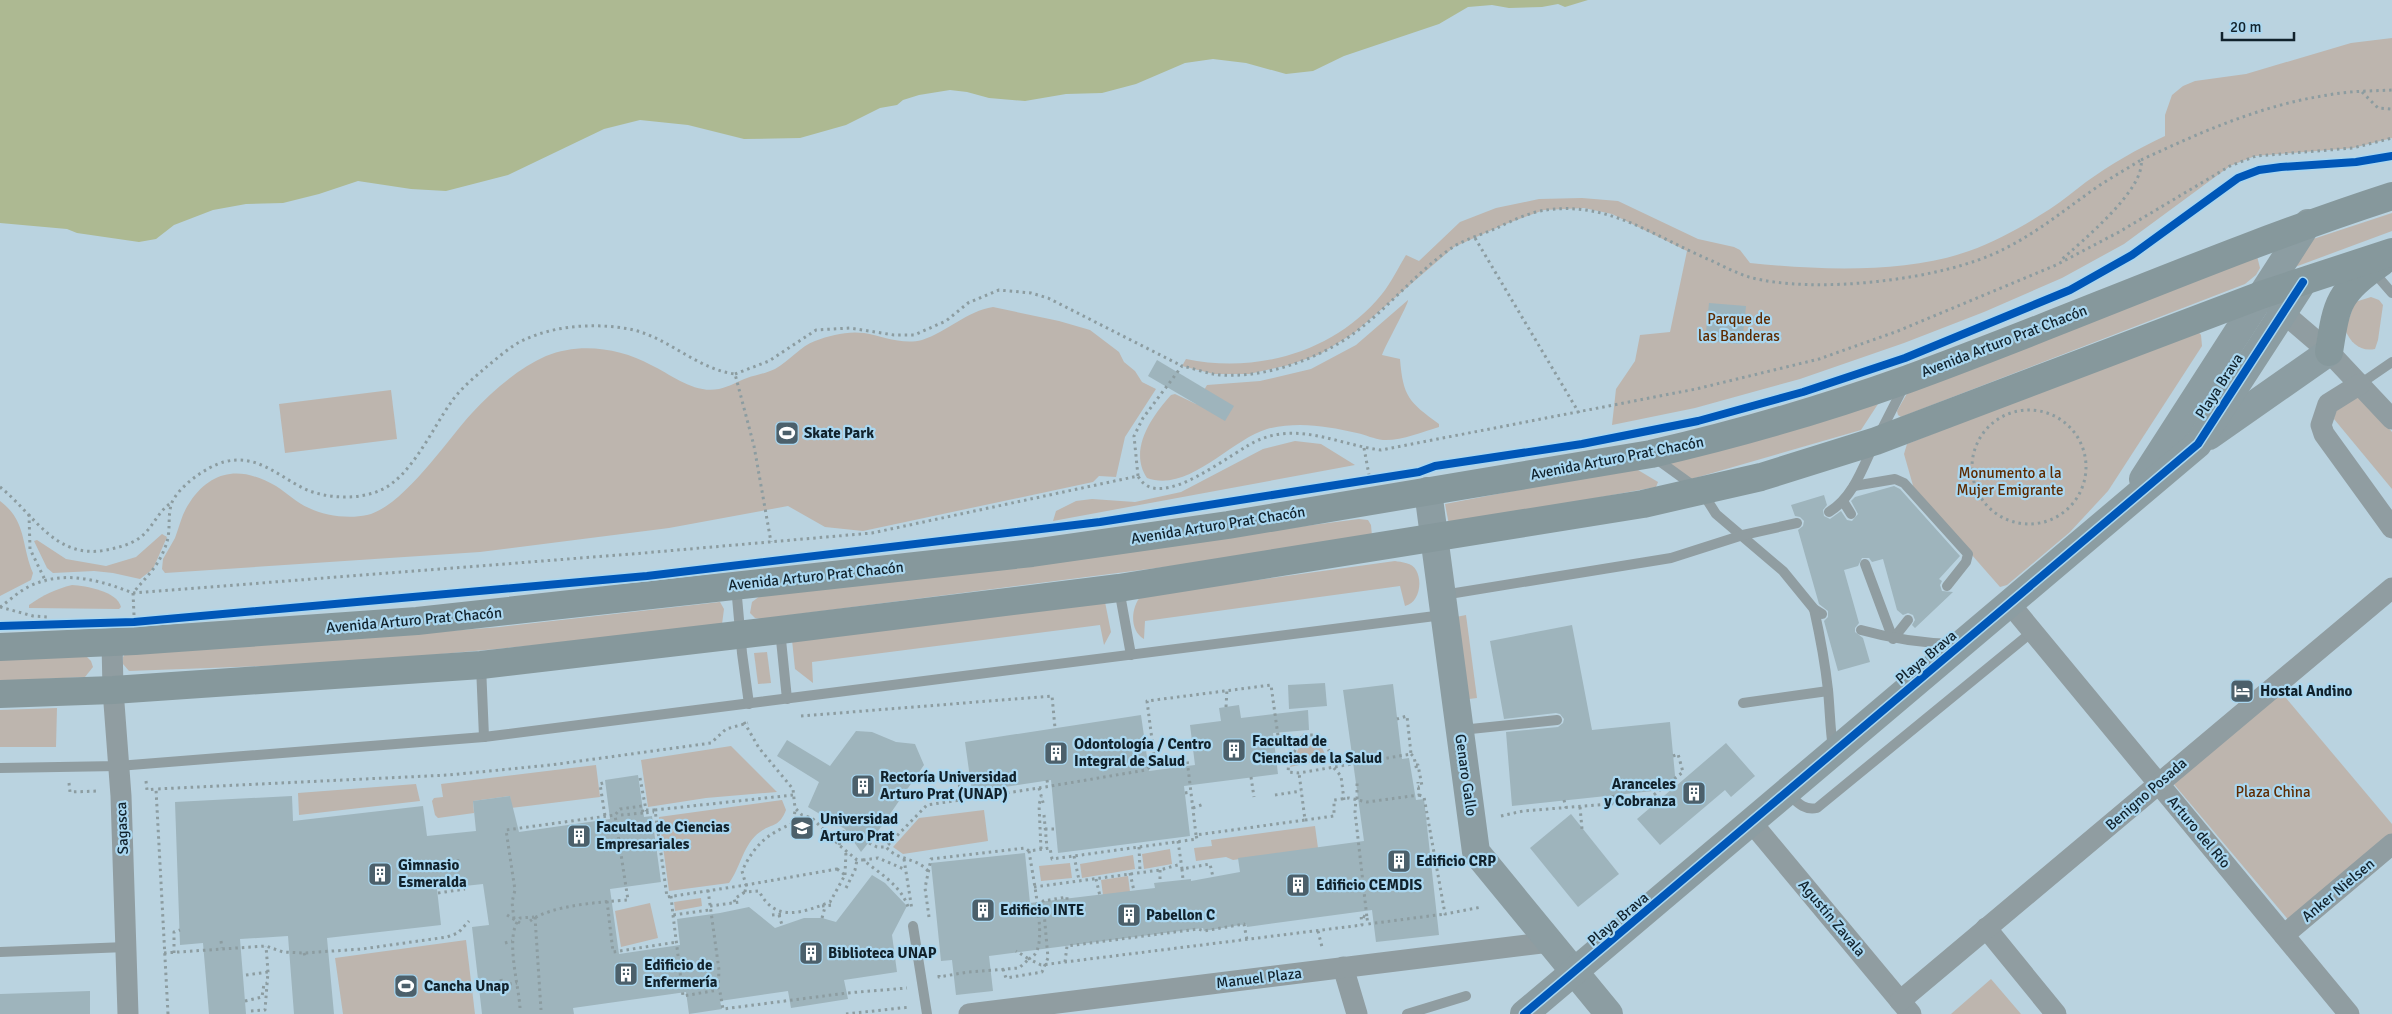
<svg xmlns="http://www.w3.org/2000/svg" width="2392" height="1014" font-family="Signika,sans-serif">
	<rect width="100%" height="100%" fill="#bad3e0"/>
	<g fill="#bdb5ae">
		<path d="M2392,38V138L2353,148L2255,156L2230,166L2124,244L2062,278L1984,312L1904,343L1800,379L1695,408L1612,425L1616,389L1635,361L1640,335L1670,332L1687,251L1612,214L1584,208L1544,210L1503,225L1454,247L1354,333L1320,354L1289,365L1249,374H1214L1182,366L1186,359C1257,374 1335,352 1382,294C1391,283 1398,268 1406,255L1419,261L1460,222L1496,208L1539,199L1582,198L1618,201L1698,239L1734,247L1740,250L1750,263C1816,270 1906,274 1969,251C1997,241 2025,225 2050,209C2062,201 2074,191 2086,182C2111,164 2137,149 2165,136V115L2172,95L2183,86L2195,81L2246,74L2351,43Z"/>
		<polygon points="2392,213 2392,231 2295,267 2307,241"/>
		<polygon points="2257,256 2260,268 2256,275 2245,284 1901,417 1898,415 1897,411 1909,390"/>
		<path d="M2371,297L2379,300L2383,305L2378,340L2375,349C2360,352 2351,343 2345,330L2355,302Z"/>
		<path d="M1408,300C1409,303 1386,344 1382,355L1400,359C1403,397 1409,402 1439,424V427C1422,432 1401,441 1383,440C1374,439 1366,435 1357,433C1327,426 1298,421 1267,429C1230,440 1189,493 1147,478C1128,450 1152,416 1171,395L1175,394L1196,404L1207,385L1260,381L1311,369L1356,345Z"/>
		<path d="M993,307L1059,321L1090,330L1119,352L1124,362L1135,371L1142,382L1156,389L1125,437L1116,477L1099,476L1093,482L863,531L825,527L788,506L669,528L480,552L165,573L162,569L163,559C167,552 171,545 175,538C180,525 182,513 190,502C213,468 243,467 276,486C287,493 297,503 309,508C325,516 349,519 367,515C403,507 447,440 472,413C492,391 519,368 546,356C580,342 620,348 651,365C672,375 694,394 719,389C729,387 738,381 747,378C756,375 767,373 775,369C789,361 801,346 815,341C831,335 847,331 864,333C882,336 902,345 922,340C947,332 967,311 993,307Z"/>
		<polygon points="2196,329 2201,335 2202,346 2108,491 2070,532 2007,585 2000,587 1914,489 1904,454 1907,444"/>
		<polygon points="391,390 397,439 285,453 279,404"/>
		<polygon points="2358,392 2392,432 2392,489 2334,419 2336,410"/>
		<polygon points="1878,404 1861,430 1688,480 1665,460"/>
		<polygon points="1295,441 1321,444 1355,465 1053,521 1056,511 1076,501 1092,499 1135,502 1181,492 1263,449"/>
		<polygon points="1632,468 1638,470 1658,482 1656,487 1449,525 1445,504"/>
		<path d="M0,501C27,521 21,545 33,573L31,580L0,596Z"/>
		<polygon points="1359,519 1368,520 1371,525 1372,536 1367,541 760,619 755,618 750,613 752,602 760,596"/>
		<polygon points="162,534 167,537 153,569 140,579 113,573 94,571 53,573 47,568 34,541 37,540 66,559 106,566 136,557"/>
		<path d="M1395,561C1401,562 1413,563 1416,570C1423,582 1419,603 1405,606L1400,586L1145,621L1144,639C1129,631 1131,607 1141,596Z"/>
		<path d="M72,585C86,586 117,591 121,607L119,609L29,608V605C43,595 56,589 72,585Z"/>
		<polygon points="720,602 724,609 722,624 593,640 343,663 129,671 123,664 123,657 128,650 265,645 500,627"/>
		<polygon points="1105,602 1111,632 1104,645 1100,625 812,662 813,683 795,669 792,640"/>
		<polygon points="1466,615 1477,698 1461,700 1451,618"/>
		<polygon points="767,652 771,683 758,684 754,653"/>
		<polygon points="86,656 91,661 93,667 85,677 0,681 0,658"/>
		<polygon points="2281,692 2392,824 2392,836 2290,922 2173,783"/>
		<polygon points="57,708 56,747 0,747 0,710"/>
		<polygon points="1318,738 1327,759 1290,767 1303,739"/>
		<polygon points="731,746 777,792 706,798 648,807 641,760"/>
		<polygon points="596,765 600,797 511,808 510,796 473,801 474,813 438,818 435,815 432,801 434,798 443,797 441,784"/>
		<polygon points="416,784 420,801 299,815 298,793"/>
		<path d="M782,800L786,810C779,828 772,823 760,832C743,844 741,867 729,883L669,891L659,817Z"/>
		<polygon points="984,810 988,841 903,854 893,847 919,818"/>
		<polygon points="1315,826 1318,848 1233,860 1226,857 1196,861 1194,848 1212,846 1211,840"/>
		<polygon points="1170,849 1172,864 1144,869 1142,854"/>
		<polygon points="1133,855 1135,869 1082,878 1080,864"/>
		<polygon points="1070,863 1072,878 1041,881 1039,866"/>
		<polygon points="1128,876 1130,892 1103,895 1101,880"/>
		<polygon points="701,898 702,906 675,911 674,902"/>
		<polygon points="650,903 658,938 621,947 615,911"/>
		<polygon points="466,940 475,1014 343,1014 335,958"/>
		<polygon points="1991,979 2021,1014 1951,1014"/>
	</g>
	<polygon fill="#adb992" points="0,0 1588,0 1565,7 1558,4 1542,7 1509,8 1492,5 1468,7 1439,24 1344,56 1313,71 1286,74 1246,63 1213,59 1185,63 1136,84 1102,93 1066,94 1025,101 989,98 967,92 950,90 919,95 903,100 897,105 880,108 846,125 800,138 744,139 688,125 640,120 604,129 508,175 446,191 411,189 358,181 319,194 283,203 246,204 213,210 174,225 156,239 139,242 77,233 67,229 0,223"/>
	<g fill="#9eb4bc">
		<polygon points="1709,303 1746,306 1742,344 1705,341"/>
		<polygon points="1157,360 1234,406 1225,421 1148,376"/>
		<polygon points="1894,486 1900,489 1960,556 1939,579 1942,581 1940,585 1942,591 1953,592 1915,628 1912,625 1915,620 1913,615 1908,613 1903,615 1897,610 1883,559 1872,562 1869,558 1862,558 1858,566 1844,570 1859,623 1855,628 1855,632 1863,638 1870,662 1838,671 1824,621 1828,617 1828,611 1819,604 1798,530 1803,526 1804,521 1800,517 1795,516 1791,505 1824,495 1827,505 1823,510 1824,516 1830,519 1841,511 1847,520 1852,521 1858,514 1851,501 1855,497"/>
		<polygon points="1572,625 1592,730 1670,722 1676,786 1726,743 1755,776 1731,797 1725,790 1660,845 1637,819 1672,789 1512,806 1506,732 1558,727 1563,723 1564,719 1560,714 1556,713 1504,719 1490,641"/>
		<polygon points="1325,683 1327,706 1289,709 1288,685"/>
		<polygon points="1393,684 1402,759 1409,758 1416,800 1424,799 1439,935 1376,942 1372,910 1247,927 1246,924 1204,931 1203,928 989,956 993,991 956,995 952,960 941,961 931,863 1025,853 1030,903 1155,888 1154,883 1191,879 1191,881 1240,872 1238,858 1364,841 1343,690"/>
		<polygon points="1239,705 1241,718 1308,710 1309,730 1273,733 1278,774 1184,786 1190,836 1058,853 1051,780 972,792 965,742 1141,715 1149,771 1195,765 1190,725 1221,721 1219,708"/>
		<polygon points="856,731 872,732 896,742 915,744 924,765 881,827 861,852 845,829 808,807 819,782 777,756 787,740 830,766"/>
		<polygon points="638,775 644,817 652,816 661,882 610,889 619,954 680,945 677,919 720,913 749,907 775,928 804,918 822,918 836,922 872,875 885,883 907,906 892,935 897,972 844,980 848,999 791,1008 788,991 720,1001 722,1009 689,1014 686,992 573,1008 574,1014 482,1014 472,927 489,925 483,884 437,889 441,925 327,938 334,1014 294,1014 288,936 240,939 246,1014 209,1014 203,943 180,945 175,802 292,796 293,821 423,806 427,836 476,831 473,801 510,796 519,832 610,819 605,780"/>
		<polygon points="1571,814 1619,874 1578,907 1530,848"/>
		<polygon points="90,991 90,1014 0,1014 0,994"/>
	</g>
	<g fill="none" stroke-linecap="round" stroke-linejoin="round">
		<g stroke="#8c9ca0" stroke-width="3" stroke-dasharray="2.5 4" stroke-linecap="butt">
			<polyline points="2362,92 2378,108 2392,109"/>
			<path d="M2141,160C2201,132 2262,105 2328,95C2349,91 2371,91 2392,90"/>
			<polyline points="1475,238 1579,413"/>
			<polyline points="735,374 769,361 816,330 850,328 894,335 914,335 946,321 968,303 999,290 1031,293 1048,298 1182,366"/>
			<circle cx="2029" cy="467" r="57"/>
			<polyline points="1364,448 1369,475"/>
			<path d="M1138,476L1134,436L1143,418L1182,366C1192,368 1203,372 1213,374C1258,381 1317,360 1353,334C1389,308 1416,272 1453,247C1466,239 1483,234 1497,228C1511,221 1530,212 1546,210C1609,201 1655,237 1710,260C1723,266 1736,273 1749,277C1813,295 1945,280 2004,249C2040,231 2068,207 2100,185C2114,176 2128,168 2141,160C2146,189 2081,242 2060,261"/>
			<path d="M0,487C34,514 55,560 106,550C117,548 129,545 138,539C153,529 157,512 171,503"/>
			<polyline points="29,514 30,549 46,582"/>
			<path d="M0,607C9,601 18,592 28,587C63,569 99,580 133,593L632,554L872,533L1138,476C1159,516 1234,449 1261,439C1302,423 1340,445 1381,450L1696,389L1819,359L1898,331L2056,265L2119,232L2230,166L2256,156L2353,148L2392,138"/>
			<polyline points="0,607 33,616 48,617"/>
			<path d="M134,615L133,593C145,578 157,568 164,550C172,532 167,522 171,505C176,488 207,466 224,462C256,453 278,476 305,489C327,499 359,500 381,490C412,476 433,427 452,401C461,388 474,378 485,368C498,358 511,345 526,339C557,325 596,323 629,329C667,336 696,369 735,374L754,446L771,542"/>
			<polyline points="1226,707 1227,689"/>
			<polyline points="801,716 1052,696 1055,728"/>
			<path d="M744,722L759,748L793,789L795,808L802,815L812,818L839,845L857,860H863C881,874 903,887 909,910"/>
			<polyline points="1411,754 1414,757 1417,771"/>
			<polyline points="1416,765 1418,765 1422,786 1418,787"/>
			<polyline points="1251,777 1254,797"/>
			<polyline points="640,778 646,810 655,810"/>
			<polyline points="1047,780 1048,786"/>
			<polyline points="146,781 147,790 156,789"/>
			<polyline points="69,783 70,792 98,791"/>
			<polyline points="603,783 600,784 605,816"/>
			<polyline points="995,788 997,795"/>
			<polyline points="1039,788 1146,770 1155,763"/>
			<polyline points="1185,793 1191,792"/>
			<path d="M793,795L655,810L667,897L746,885L742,871C755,844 767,834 794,823L795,808"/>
			<polyline points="1275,795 1301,791"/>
			<polyline points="1419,795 1424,797 1445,914 1482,907"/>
			<polyline points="1613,795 1615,804"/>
			<polyline points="1357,799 1357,780"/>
			<polyline points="1649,799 1653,806"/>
			<polyline points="961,800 959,781 970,779"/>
			<path d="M1344,800L1341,776L1333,767C1332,754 1327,745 1319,735H1304L1289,761L1288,772L1299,773L1411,754L1407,716L1397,719"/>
			<polyline points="1564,800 1566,808"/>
			<polyline points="1580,807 1582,829"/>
			<polyline points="1193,808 1204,804"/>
			<polyline points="621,815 643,813"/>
			<polyline points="1044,815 1047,848"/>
			<polyline points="1501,816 1523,811 1646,801 1683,772 1678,754 1673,756"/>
			<polyline points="1305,820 1334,816 1334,800 1349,798 1367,802 1419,795 1418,782"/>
			<polyline points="1045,829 1055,829"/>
			<polyline points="1196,835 1187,759 1155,763 1147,701 1271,685 1279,743 1303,737"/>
			<polyline points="1178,841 1182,869 1210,864 1213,877"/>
			<polyline points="869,843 877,847 886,847"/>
			<polyline points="839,845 845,829"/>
			<polyline points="1139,847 1140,871"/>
			<polyline points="1041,849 1039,805 1041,797"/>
			<path d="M1029,851C1032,872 1044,929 1038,947C1037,953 1034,956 1029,959L1041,965L1362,925L1361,915L1367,918L1355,812L1356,799"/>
			<polyline points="1074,856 1079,880"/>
			<polyline points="904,859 912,910"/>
			<polyline points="863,860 878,858 904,869"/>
			<polyline points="457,861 461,860"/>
			<path d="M837,869L845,875L830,902C802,913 775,923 759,891L745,892L746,885Z"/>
			<polyline points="1182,869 1183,880"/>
			<polyline points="1160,870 1160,883"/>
			<path d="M928,871C916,857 898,861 886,847L927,805L1039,788L1044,806"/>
			<polyline points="1130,873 1134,891"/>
			<polyline points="845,875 846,851"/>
			<polyline points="1096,879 1100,896"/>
			<polyline points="1034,887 1160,870 1181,864"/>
			<polyline points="846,888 855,870 857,860"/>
			<polyline points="708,890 719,970 718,990 720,992 723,1009 847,993 907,988"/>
			<polyline points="438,893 465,889"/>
			<polyline points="671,896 673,915 709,910"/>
			<polyline points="607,901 613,952 677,942"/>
			<polyline points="735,902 734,899 745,892"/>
			<polyline points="710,906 740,902"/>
			<polyline points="822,906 834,905"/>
			<polyline points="507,915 520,923"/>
			<polyline points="673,915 683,996 718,990"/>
			<polyline points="772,915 783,914"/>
			<polyline points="779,915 782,925"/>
			<polyline points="535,917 541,1010"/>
			<polyline points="929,917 925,888 931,859 1025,848 1029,851 1050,848 1052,859 1197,839 1196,835 1305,820 1299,773"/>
			<polyline points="822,918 825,907"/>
			<polyline points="1367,918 1368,924 1445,914"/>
			<polyline points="514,919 512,902 515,890 506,830 615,815"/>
			<path d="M530,921C551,905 601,902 628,900L615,815L620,809L642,806L643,813L654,812"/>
			<polyline points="1318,931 1322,947"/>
			<polyline points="221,941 222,948"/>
			<polyline points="505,943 512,941"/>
			<polyline points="164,953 266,946 283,952 304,953 362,949 447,937 458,933 469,921"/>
			<polyline points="174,953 174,932 180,930"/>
			<polyline points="304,953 306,959"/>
			<polyline points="1065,962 1067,946 1198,929 1204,931 1244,924 1247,940"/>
			<polyline points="1003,969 1006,978 1042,972 1048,958 1043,901 1067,897 1067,900"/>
			<polyline points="246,975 268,972"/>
			<polyline points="939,975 939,977 968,972 1019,968 1029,959 1016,951"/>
			<polyline points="501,979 502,986"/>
			<polyline points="477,988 517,983"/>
			<polyline points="245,1001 262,997 264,984 267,983"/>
			<path d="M520,1008C519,986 504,935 520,918L534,917"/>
			<polyline points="251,1011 265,1010 268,972 266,946"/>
			<polyline points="168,1014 156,789 448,775 551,765 711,743 726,729 748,723"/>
			<polyline points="846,1014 910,1007"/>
		</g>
		<g stroke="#909da1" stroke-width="10">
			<polyline points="2372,270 2392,293"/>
			<polyline points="2360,384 2392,362"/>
			<polyline points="1880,433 1904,386"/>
			<polyline points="1655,458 1702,492 1716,514 1783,571 1814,609 1822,614"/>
			<polyline points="1854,486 1895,479 1904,483 1968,554 1966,562 1947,586"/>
			<polyline points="1843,501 1851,514"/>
			<path d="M1829,512C1852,498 1862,470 1873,446"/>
			<polyline points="1865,564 1893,639 1908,620"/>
			<polyline points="736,586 742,653 749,704"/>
			<polyline points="1119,589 1131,655"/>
			<polyline points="1443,595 1671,558 1743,535 1797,523"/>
			<path d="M1814,609C1820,636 1825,662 1828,690C1830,710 1830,729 1833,748"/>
			<polyline points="780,630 787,699"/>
			<path d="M1861,630C1893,639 1921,643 1954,644"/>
			<polyline points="481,666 484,737"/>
			<polyline points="1743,703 1828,691"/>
			<polyline points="1461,730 1557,720"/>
			<polyline points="0,768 118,766 484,737 1443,615"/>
			<path d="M1787,793C1797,802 1804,811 1817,808L2033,631"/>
			<polyline points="913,926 927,1014"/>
			<polyline points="0,952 126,947"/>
			<polyline points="1407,1014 1466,996"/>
		</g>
		<g stroke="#909da1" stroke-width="21">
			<polyline points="2272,303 2329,352 2392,419"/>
			<polyline points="2360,384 2328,404 2321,425 2324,434 2392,528"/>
			<polyline points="2010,604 2349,1014"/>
			<polyline points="112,642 113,690 121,796 128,1014"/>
			<polyline points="1752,823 1911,1014"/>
			<polyline points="1986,928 2056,1014"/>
			<polyline points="2284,935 2392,844"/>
			<polyline points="1343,967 1357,1014"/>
			<polyline points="1900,1001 2392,588"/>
			<polyline points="969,1014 1550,942"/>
		</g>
		<g stroke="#8c9da2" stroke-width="28">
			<polyline points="2209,436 2329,352"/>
			<polyline points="2143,479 2308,223"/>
			<polyline points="1428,491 1476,852 1609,1014"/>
			<polyline points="1524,1014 2198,444 2303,282"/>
		</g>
		<g stroke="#86989c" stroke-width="28">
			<path d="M2329,352C2337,301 2338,293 2382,262"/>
			<path d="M0,647L135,641L417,621L1032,553L1228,525L1651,454C1738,434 1824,409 1908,379C2070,320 2228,249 2392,196"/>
			<polyline points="0,694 113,690 481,665 780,630 1119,588 1643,504 1761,477 1876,441 2261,295 2392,252"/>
		</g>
		<g stroke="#aad7f0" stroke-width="11">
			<g id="cycleway">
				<polyline points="0,626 134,622 647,576 1100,522 1419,472 1435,466 1582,444 1698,421 1803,392 1905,358 2070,290 2132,255 2238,178 2259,170 2281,167 2356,162 2392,156"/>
				<polyline points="1524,1014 2198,444 2303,282"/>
			</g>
		</g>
		<use href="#cycleway" stroke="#0057b8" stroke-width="8"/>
	</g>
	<defs>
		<g id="stadium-square" transform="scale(1.25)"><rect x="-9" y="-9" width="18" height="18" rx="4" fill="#4c606b" stroke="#aad7f0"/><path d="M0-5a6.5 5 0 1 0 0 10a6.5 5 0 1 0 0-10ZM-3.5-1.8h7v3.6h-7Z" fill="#fff"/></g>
		<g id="hotel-square" transform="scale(1.25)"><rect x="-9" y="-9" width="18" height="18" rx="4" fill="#4c606b" stroke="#aad7f0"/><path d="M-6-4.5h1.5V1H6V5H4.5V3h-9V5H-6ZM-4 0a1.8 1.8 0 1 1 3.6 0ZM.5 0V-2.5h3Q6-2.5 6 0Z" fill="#fff"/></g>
		<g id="building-square" transform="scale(1.25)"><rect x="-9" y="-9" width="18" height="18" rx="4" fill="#4c606b" stroke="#aad7f0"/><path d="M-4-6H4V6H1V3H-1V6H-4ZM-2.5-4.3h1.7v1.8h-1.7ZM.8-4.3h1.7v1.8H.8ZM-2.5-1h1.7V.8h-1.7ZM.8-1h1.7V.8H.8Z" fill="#fff"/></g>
		<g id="university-square" transform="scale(1.25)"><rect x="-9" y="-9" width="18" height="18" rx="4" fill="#4c606b" stroke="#aad7f0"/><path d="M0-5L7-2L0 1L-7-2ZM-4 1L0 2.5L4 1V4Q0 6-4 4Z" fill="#fff"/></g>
	</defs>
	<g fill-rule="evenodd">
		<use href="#stadium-square" x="787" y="433"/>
		<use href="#hotel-square" x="2242" y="691"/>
		<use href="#building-square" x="1234" y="750"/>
		<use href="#building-square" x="1056" y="753"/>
		<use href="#building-square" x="863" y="786"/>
		<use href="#building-square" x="1694" y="793"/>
		<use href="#university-square" x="802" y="828"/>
		<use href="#building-square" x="579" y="836"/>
		<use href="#building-square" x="1399" y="861"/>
		<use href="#building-square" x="380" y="874"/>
		<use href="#building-square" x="1298" y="885"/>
		<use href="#building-square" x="983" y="910"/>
		<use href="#building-square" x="1129" y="915"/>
		<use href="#building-square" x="811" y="953"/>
		<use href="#building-square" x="626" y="974"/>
		<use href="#stadium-square" x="406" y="986"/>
	</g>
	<g text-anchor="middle" stroke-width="4.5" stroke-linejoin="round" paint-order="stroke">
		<g font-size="15" fill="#5e2b00" stroke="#aad7f0">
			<text x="1739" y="324">Parque de<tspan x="1739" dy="17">las Banderas</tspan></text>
			<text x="2010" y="478">Monumento a la<tspan x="2010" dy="17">Mujer Emigrante</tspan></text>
			<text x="2273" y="797">Plaza China</text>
		</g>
		<g font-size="15" fill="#11222c" stroke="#aad7f0">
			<text transform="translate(2004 341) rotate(-21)" y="5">Avenida Arturo Prat Chacón</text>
			<text transform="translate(2219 386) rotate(-57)" y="5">Playa Brava</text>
			<text transform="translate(1617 458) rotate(-11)" y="5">Avenida Arturo Prat Chacón</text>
			<text transform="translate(1218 525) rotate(-9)" y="5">Avenida Arturo Prat Chacón</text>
			<text transform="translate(816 576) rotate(-6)" y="5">Avenida Arturo Prat Chacón</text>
			<text transform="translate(414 620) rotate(-5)" y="5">Avenida Arturo Prat Chacón</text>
			<text transform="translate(1926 657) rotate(-40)" y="5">Playa Brava</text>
			<text transform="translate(1466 775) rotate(82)" y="5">Genaro Gallo</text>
			<text transform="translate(2146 794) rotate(-41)" y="5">Benigno Posada</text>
			<text transform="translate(122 828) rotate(-92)" y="5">Sagasca</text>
			<text transform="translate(2199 832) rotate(50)" y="5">Arturo del Río</text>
			<text transform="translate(2338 890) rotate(-40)" y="5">Anker Nielsen</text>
			<text transform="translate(1832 918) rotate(50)" y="5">Agustín Zavala</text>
			<text transform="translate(1618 919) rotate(-40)" y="5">Playa Brava</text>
			<text transform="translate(1259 978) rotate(-7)" y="5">Manuel Plaza</text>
		</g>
		<g font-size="15" font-weight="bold" fill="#11222c" stroke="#aad7f0" text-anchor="start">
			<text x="804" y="438">Skate Park</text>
			<text x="2260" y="696">Hostal Andino</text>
			<text x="1252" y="746">Facultad de<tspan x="1252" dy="17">Ciencias de la Salud</tspan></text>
			<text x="1074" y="749">Odontología / Centro<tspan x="1074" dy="17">Integral de Salud</tspan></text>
			<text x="880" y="782">Rectoría Universidad<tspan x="880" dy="17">Arturo Prat (UNAP)</tspan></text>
			<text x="1676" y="789" text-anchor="end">Aranceles<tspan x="1676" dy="17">y Cobranza</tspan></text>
			<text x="820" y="824">Universidad<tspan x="820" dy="17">Arturo Prat</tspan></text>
			<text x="596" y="832">Facultad de Ciencias<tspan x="596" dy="17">Empresariales</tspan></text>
			<text x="1416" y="866">Edificio CRP</text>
			<text x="398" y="870">Gimnasio<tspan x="398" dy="17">Esmeralda</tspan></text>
			<text x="1316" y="890">Edificio CEMDIS</text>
			<text x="1000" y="915">Edificio INTE</text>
			<text x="1146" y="920">Pabellon C</text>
			<text x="828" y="958">Biblioteca UNAP</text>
			<text x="644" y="970">Edificio de<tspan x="644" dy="17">Enfermería</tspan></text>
			<text x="424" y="991">Cancha Unap</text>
		</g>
	</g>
	<path d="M2222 32v8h72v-8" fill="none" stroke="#11222c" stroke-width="2.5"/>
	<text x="2230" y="32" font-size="15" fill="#11222c" stroke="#aad7f0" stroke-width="4" paint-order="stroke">20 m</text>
</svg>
